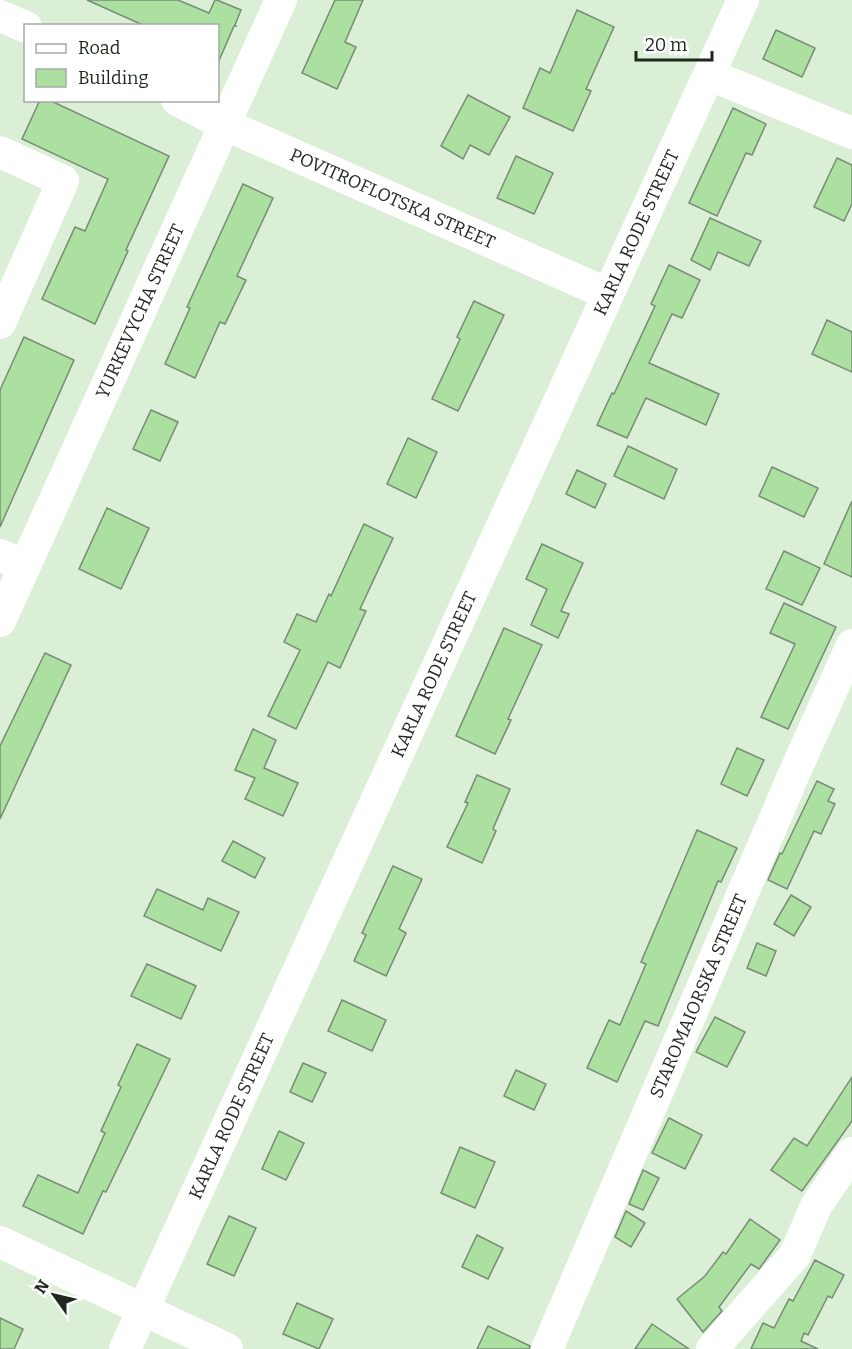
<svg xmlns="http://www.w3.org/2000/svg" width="852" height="1349" font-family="Bitter,serif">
	<rect width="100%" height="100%" fill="#daefd6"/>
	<g fill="#abe0a1" stroke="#788c75" stroke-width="1.5">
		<polygon points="87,0 178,0 209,13 215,0 217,0 241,10 235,25 236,26 234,26 218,63 218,26 145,26"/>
		<polygon points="335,0 363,0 345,42 356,47 337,89 302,73"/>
		<polygon points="577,10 614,27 586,89 591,91 573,131 523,108 540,68 550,73"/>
		<polygon points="776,30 815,48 802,77 763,59"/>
		<polygon points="468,95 510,117 489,155 470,145 463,159 441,146"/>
		<polygon points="40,100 49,100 169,156 126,250 128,251 95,324 42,299 75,227 85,231 108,179 22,139"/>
		<polygon points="733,108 766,124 752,155 746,153 717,216 689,203"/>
		<polygon points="516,156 553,173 534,214 497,198"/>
		<polygon points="837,158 852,165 852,204 844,221 814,207"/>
		<polygon points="243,184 273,198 237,276 246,280 225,324 220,322 195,378 165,364 190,308 187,307"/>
		<polygon points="710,218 761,241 749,266 718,252 710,270 691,260"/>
		<polygon points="669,265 700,280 682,318 672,314 649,363 719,394 706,425 646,398 627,438 597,425 612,393 614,394 655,306 651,304"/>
		<polygon points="474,301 504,315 458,411 432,399 460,339 457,337"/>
		<polygon points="827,320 852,332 852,372 812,354"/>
		<polygon points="24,337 74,360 0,527 0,390"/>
		<polygon points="151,410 178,422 160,461 133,449"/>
		<polygon points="408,438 437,452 416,498 387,484"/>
		<polygon points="628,446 677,469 664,499 614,476"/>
		<polygon points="772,467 818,488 804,517 759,496"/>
		<polygon points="577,470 606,484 595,508 566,494"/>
		<polygon points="852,501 852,577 824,564"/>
		<polygon points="107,508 149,528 121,589 79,569"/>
		<polygon points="364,524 393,538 360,609 366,611 340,668 328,662 296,729 268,716 300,650 284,642 297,614 316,622 329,594 331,596"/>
		<polygon points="542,544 583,563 561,611 569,614 558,638 531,625 547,589 526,579"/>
		<polygon points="784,551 820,568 802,605 766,589"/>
		<polygon points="784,603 836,627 788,729 761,717 795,644 770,633"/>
		<polygon points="504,628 542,645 508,719 511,720 495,754 456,736"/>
		<polygon points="45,653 71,665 0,819 0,746"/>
		<polygon points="253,729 276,740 264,768 298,783 283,816 245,799 255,778 235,770"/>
		<polygon points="737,748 764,760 747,796 721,784"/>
		<polygon points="477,775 510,789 493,829 496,831 482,863 447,847 468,803 465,802"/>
		<polygon points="817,781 834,789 828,801 835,804 821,834 814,831 787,889 768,880 780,853 782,854"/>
		<polygon points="697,830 737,848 721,882 718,881 658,1026 645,1021 617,1082 587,1068 609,1020 620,1025 646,964 641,962"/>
		<polygon points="233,841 265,858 255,878 222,861"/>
		<polygon points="393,866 422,879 399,929 406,933 386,976 354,961 366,935 362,933"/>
		<polygon points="157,889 203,910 208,898 239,912 221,951 144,916"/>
		<polygon points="791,895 811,907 794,936 774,924"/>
		<polygon points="757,943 776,951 766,976 747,968"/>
		<polygon points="147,964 196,986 181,1019 131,996"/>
		<polygon points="342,1000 386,1020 372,1051 328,1031"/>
		<polygon points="715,1017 745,1032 727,1067 696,1052"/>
		<polygon points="137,1044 170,1059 106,1192 103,1191 83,1234 23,1206 38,1175 78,1193 105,1133 101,1131 121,1087 118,1085"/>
		<polygon points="303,1063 326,1073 312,1102 290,1092"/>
		<polygon points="516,1070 546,1084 534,1110 504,1096"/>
		<polygon points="852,1077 852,1121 802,1191 771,1170 794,1138 807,1146"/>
		<polygon points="669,1118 702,1135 685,1169 652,1153"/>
		<polygon points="279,1131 304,1143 286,1180 262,1169"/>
		<polygon points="460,1147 495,1162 475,1208 441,1193"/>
		<polygon points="643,1170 659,1178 643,1210 629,1204"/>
		<polygon points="626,1211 645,1223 631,1247 615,1237"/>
		<polygon points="229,1216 256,1228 234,1276 207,1264"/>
		<polygon points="750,1219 780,1240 759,1269 751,1264 719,1307 722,1311 703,1332 677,1299 705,1276 723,1252 726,1254"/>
		<polygon points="477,1235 503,1248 488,1279 462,1267"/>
		<polygon points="815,1260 844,1275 832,1298 828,1296 808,1335 804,1333 801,1341 818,1349 751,1349 763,1323 774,1328 789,1299 793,1301"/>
		<polygon points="297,1303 333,1319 319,1349 283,1334"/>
		<polygon points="0,1318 23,1329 14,1349 0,1349"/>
		<polygon points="652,1324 689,1349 635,1349"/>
		<polygon points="488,1326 530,1346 529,1349 477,1349"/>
	</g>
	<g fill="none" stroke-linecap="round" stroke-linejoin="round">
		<g stroke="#fff" stroke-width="32">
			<polyline points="0,16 26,27"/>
			<polyline points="710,75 852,133"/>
			<path id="s1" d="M177,100L224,124L608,294"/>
			<polyline points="0,152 63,181 0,323"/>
			<polyline points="0,555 25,566"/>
			<path id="s2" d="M0,621L281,0"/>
			<polyline points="0,1242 227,1349"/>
			<path id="s3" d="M125,1349L743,0"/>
			<path id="s4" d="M547,1349L797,767L852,645"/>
			<polyline points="712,1349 795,1255 816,1206 852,1153"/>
		</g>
	</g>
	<g text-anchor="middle" stroke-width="4.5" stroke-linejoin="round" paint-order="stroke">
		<g font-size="18" fill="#1f271e" stroke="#fff">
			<text dy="6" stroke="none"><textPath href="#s1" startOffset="237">POVITROFLOTSKA STREET</textPath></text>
			<text dy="6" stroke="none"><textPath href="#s3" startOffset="1228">KARLA RODE STREET</textPath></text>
			<text dy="6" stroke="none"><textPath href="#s2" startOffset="340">YURKEVYCHA STREET</textPath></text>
			<text dy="6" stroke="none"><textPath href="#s3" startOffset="742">KARLA RODE STREET</textPath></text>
			<text dy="6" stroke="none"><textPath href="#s4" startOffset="384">STAROMAIORSKA STREET</textPath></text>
			<text dy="6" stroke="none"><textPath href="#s3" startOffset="256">KARLA RODE STREET</textPath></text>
		</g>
	</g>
	<rect x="24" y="24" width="195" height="78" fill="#ffffff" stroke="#a5a9a5" stroke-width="1.5"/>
	<rect x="36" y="44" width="30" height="9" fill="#ffffff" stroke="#a5a9a5" stroke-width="1.5"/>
	<text x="78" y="54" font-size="18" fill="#1f271e">Road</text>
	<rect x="36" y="69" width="30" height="18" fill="#abe0a1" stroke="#a5a9a5" stroke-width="1.5"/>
	<text x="78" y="84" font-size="18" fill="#1f271e">Building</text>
	<g transform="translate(54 1295) rotate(304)" stroke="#ffffff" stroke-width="4.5" paint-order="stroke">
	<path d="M0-4.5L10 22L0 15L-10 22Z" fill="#1f271e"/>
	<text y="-9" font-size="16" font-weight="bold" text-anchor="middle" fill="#1f271e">N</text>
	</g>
	<path d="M636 51v9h76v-9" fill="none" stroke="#1f271e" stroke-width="3"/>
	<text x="645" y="51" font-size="18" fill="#1f271e" stroke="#ffffff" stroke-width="4.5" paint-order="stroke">20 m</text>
</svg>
